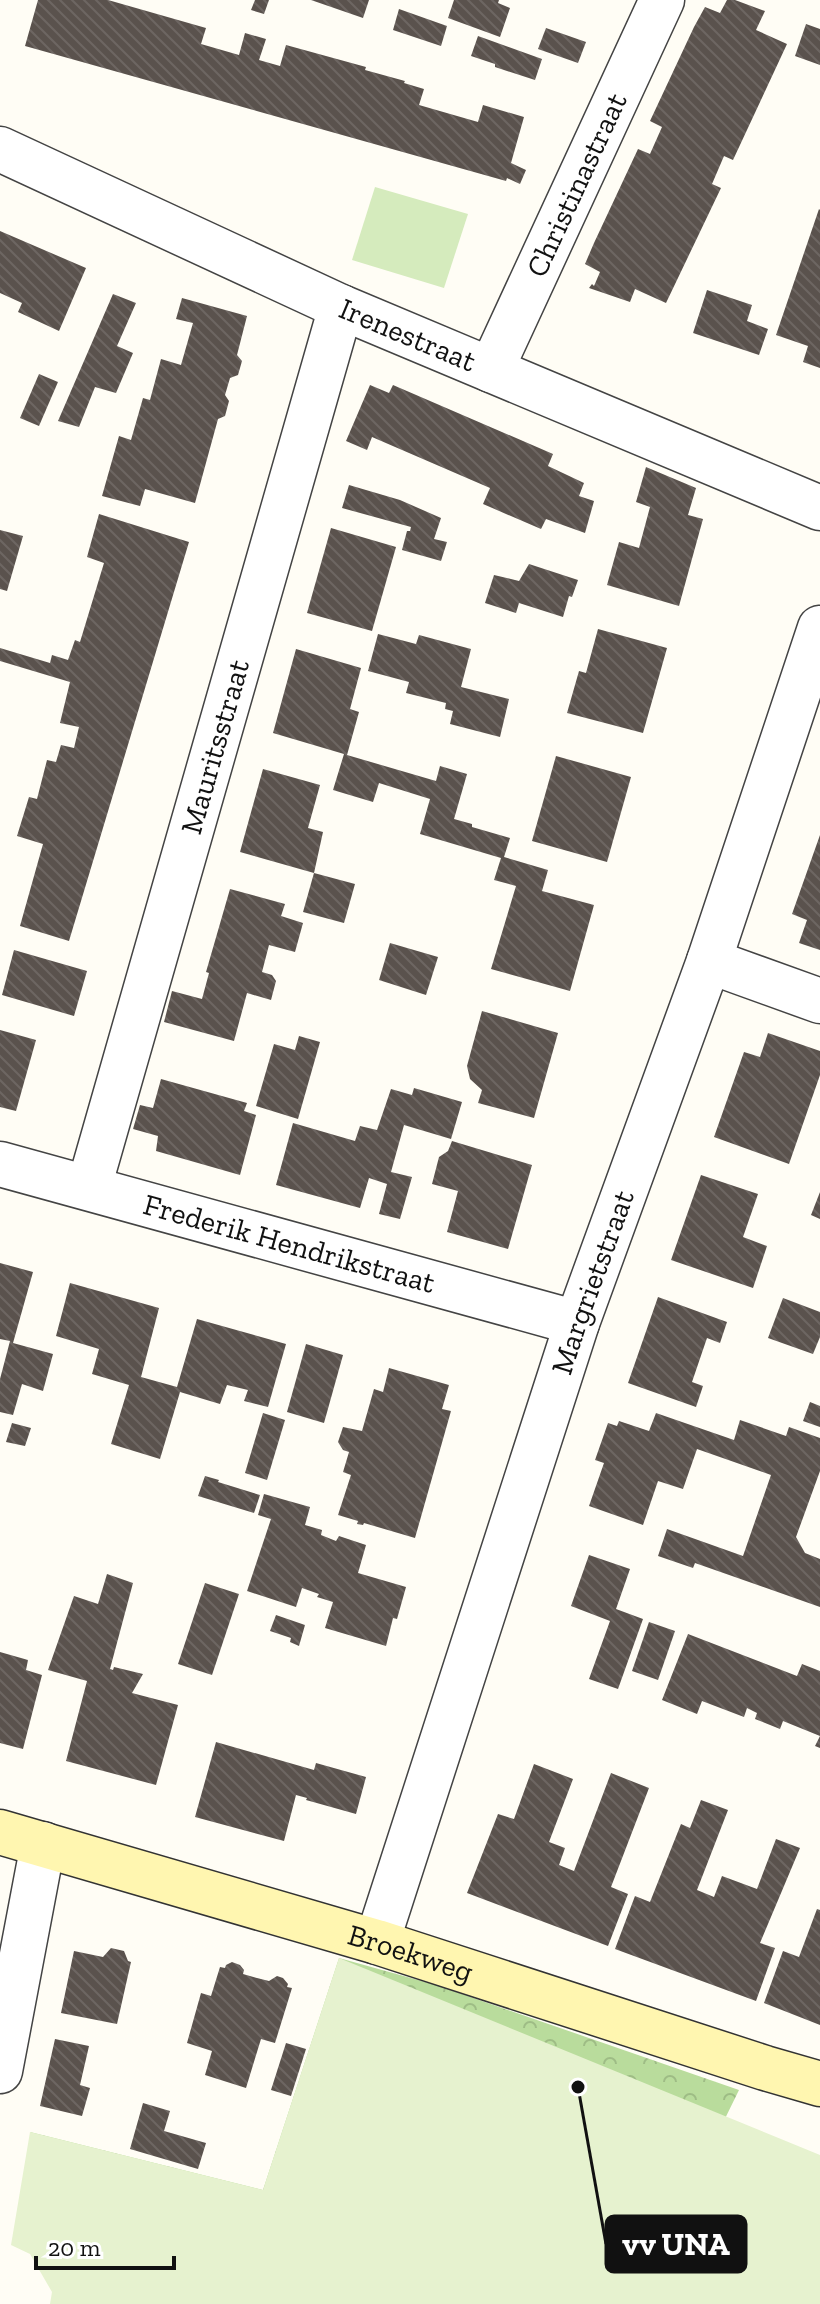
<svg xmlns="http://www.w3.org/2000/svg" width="820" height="2304" font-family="'Zilla Slab',serif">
	<defs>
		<pattern id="forest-crowns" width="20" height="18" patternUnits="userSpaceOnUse" patternTransform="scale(2)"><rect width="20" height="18" fill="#b9dc9c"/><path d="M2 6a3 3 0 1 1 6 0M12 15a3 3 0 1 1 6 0" fill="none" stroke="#9ebc85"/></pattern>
		<pattern id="building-back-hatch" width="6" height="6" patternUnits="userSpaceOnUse" patternTransform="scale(2)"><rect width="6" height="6" fill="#5a524d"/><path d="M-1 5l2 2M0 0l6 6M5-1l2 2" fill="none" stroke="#6d6662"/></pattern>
	</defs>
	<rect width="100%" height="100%" fill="#fffdf5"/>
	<polygon fill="url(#forest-crowns)" points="339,1958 436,1985 739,2090 715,2139 249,2304 30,2132 263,2190"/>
	<polygon fill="#d5ebbd" points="375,187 468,214 444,288 352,260"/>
	<polygon fill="#e6f2cf" points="339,1958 820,2155 820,2304 50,2304 52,2292 30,2254 11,2245 30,2132 263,2190"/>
	<g fill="url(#building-back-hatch)">
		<polygon points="38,0 108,0 206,28 201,44 239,55 245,33 266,39 259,60 280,66 286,45 366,67 365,70 405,81 404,83 424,89 419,105 478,122 483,105 524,117 511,163 526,170 520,184 507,178 506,181 25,46"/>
		<polygon points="255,0 269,0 264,14 251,10"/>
		<polygon points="311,0 369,0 363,18"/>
		<polygon points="454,0 499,0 498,3 510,8 500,37 448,18"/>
		<polygon points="727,0 735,0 765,11 756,30 787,44 733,160 724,156 712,184 721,188 666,303 635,289 630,302 589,288 592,284 594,286 600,272 585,264 594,243 638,149 650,154 662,127 650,121 694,27 705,7 720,13"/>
		<polygon points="399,9 447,26 441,46 393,30"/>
		<polygon points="806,24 820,29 820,65 795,56"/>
		<polygon points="546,28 586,42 578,63 538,49"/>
		<polygon points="478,36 542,59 535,80 495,67 495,64 471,56"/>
		<polygon points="819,209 820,210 820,368 803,362 808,346 776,335"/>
		<polygon points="0,231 86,268 59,331 18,312 22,303 0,293"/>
		<polygon points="707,290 752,305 747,321 768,329 759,355 693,333"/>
		<polygon points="113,294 136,303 117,346 133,353 116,393 95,387 79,427 58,421"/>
		<polygon points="182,298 247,316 237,355 242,361 238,375 230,378 225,395 229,401 225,416 218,419 195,503 145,489 140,506 102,496 119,436 131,440 143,398 150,400 161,359 181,365 193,323 176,319"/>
		<polygon points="39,374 58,382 39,426 20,418"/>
		<polygon points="370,385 389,393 393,385 553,454 548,466 584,483 579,496 594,501 585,533 546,519 541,529 483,504 490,488 372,437 367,450 346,441"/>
		<polygon points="646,467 696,488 688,515 703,519 679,606 607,585 619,542 639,548 650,507 636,502"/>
		<polygon points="349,485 400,500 441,518 434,539 447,542 441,561 402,550 407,531 410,531 411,527 342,508"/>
		<polygon points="99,514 189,542 69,941 20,926 43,844 17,836 29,797 37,799 47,760 56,762 61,745 74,748 79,727 60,723 70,682 0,661 0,648 50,663 52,655 68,660 75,640 80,642 104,563 87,557"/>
		<polygon points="331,528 396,547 372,631 307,613"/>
		<polygon points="0,530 23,536 7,591 0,589"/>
		<polygon points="529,564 578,580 572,597 569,596 563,617 519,603 516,613 485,603 494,575 519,581"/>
		<polygon points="598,629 667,648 643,733 567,713 579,671 586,673"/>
		<polygon points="378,634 416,644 419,635 471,649 461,687 509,699 500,737 450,724 453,711 445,709 446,703 406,693 409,682 368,671"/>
		<polygon points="296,649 361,668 350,709 359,712 347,755 436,781 440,766 467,774 454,819 472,824 472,827 510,838 504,857 548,870 542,891 594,905 570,991 491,969 516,886 494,880 501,858 420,834 430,799 379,783 373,802 333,790 344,754 273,733"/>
		<polygon points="556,756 631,777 607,862 532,841"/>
		<polygon points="263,769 320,785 308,828 323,832 314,873 240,852"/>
		<polygon points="820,835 820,950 799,943 807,920 792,914"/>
		<polygon points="314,873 355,884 344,923 303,912"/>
		<polygon points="230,889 285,904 281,916 303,923 295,952 269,945 262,972 272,975 276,981 271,1000 247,993 234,1041 164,1022 172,991 202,999 209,973 206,972"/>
		<polygon points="390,943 438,957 426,995 379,980"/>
		<polygon points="14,950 87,971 74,1016 2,995"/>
		<polygon points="482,1011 558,1033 534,1118 478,1103 482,1090 470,1079 467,1066"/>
		<polygon points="0,1030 36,1040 16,1111 0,1107"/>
		<polygon points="768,1033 820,1051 820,1075 789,1164 714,1137 744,1052 760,1057"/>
		<polygon points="299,1036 320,1042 298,1119 256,1106 274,1044 295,1050"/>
		<polygon points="161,1079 247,1103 244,1111 256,1115 240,1175 156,1151 158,1136 133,1129 140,1105 153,1108"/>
		<polygon points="414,1088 462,1102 451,1139 404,1125 391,1172 412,1177 400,1219 379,1214 387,1184 369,1178 360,1208 276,1185 293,1123 355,1141 360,1126 377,1130 391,1089 412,1095"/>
		<polygon points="452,1141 532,1165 508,1249 447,1232 458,1191 432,1184 439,1157 448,1151"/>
		<polygon points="701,1175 758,1194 743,1237 767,1246 753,1288 671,1260"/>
		<polygon points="820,1192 820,1219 811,1215"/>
		<polygon points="0,1263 33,1272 13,1343 53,1354 43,1391 22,1384 13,1415 0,1412 0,1379 10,1341 0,1339"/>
		<polygon points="70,1283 159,1308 141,1377 177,1387 197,1319 286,1344 268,1407 244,1401 248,1390 227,1385 220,1404 180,1392 160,1459 111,1444 129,1385 92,1374 99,1349 56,1336"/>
		<polygon points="658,1297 727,1322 720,1343 707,1338 692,1382 703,1386 696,1407 628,1383"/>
		<polygon points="783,1298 820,1312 820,1337 813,1354 768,1338"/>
		<polygon points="306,1344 343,1355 324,1423 287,1412"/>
		<polygon points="389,1368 449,1385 442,1409 451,1411 415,1538 364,1523 363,1525 357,1524 358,1521 338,1515 351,1475 343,1472 349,1452 343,1450 338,1442 343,1427 362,1431 374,1389 383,1392"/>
		<polygon points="810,1402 820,1406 820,1427 803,1421"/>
		<polygon points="263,1413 285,1420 267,1480 245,1473"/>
		<polygon points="656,1413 734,1440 740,1420 786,1436 789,1427 820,1438 820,1471 796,1537 805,1553 820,1559 820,1607 695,1563 693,1568 658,1556 667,1529 743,1556 771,1475 697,1449 683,1489 658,1481 643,1525 589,1506 604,1463 595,1460 608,1423 617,1426 619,1421 649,1431"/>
		<polygon points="12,1423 31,1428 25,1446 6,1442"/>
		<polygon points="205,1476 219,1480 218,1482 260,1495 254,1513 198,1496"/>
		<polygon points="264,1494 310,1507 305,1525 322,1530 321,1535 336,1541 339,1536 366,1545 358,1573 406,1587 397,1619 393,1618 386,1646 325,1628 333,1602 317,1597 319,1594 302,1588 296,1607 247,1591 271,1519 258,1515"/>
		<polygon points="589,1555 630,1569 616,1609 643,1619 618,1689 589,1679 610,1621 571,1606"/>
		<polygon points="107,1574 133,1583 110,1669 113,1670 114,1667 143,1674 132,1693 178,1705 156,1785 66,1761 87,1681 48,1670 74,1596 98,1604"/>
		<polygon points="205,1583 239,1594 212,1675 178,1664"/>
		<polygon points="276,1615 305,1625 299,1646 290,1642 291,1638 270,1631"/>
		<polygon points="649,1622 675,1631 658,1680 632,1671"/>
		<polygon points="688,1634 797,1676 802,1664 820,1671 820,1748 815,1746 820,1736 783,1721 780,1729 755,1719 757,1713 747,1708 744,1717 702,1701 697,1714 662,1700"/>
		<polygon points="0,1652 28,1660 26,1670 42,1675 23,1749 0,1743"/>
		<polygon points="216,1742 314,1770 316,1763 366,1777 356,1814 306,1800 307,1798 296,1795 284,1841 195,1817"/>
		<polygon points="534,1764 573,1779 549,1842 565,1848 559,1865 574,1871 611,1773 649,1788 611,1887 628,1894 608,1946 467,1893 498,1814 514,1819"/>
		<polygon points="701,1800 728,1810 697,1890 714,1897 722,1876 757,1889 776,1839 800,1848 760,1943 775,1948 756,2001 615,1949 635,1896 650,1902 681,1824 690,1828"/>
		<polygon points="817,1909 820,1910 820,2025 764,2003 783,1951 799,1957"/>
		<polygon points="111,1948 124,1951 128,1961 131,1962 117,2024 61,2013 74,1951 103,1957"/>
		<polygon points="232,1962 240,1965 244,1970 243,1974 257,1978 269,1981 277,1976 283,1978 288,1984 287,1987 292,1988 275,2043 261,2039 246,2088 205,2075 212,2051 187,2043 201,1993 211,1996 220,1967 225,1968 226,1965"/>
		<polygon points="55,2039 89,2046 80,2085 90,2088 82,2116 40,2106"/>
		<polygon points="286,2043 306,2049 291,2096 271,2090"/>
		<polygon points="143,2103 170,2111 164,2131 206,2143 198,2169 130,2149"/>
	</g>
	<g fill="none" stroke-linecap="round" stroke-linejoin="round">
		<g stroke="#444" stroke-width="47">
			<g id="street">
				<path id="s1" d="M0,149L341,307L820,508"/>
				<path id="s2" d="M491,370L662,0"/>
				<polyline points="709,961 820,1001"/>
				<path id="s3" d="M0,1164L577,1323"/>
				<path id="s4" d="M89,1187L341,307"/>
				<path id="s5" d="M377,1942L577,1323L709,961L820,628"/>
				<polyline points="0,2071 43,1844"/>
			</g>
		</g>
		<g stroke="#333" stroke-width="47">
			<g id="secondary">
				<path id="s6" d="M0,1832L377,1942L765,2068L820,2084"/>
			</g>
		</g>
		<use href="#street" stroke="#fff" stroke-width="44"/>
		<use href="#secondary" stroke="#fff6b0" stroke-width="44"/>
	</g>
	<g text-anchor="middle" stroke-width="8" stroke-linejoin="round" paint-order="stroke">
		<g font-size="30" fill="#111" stroke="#fff">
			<text dy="10" stroke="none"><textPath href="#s2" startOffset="204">Christinastraat</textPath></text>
			<text dy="10" stroke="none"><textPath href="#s1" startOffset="448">Irenestraat</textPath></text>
			<text dy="10" stroke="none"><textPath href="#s4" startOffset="458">Mauritsstraat</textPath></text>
			<text dy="10" stroke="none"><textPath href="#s3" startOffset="300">Frederik Hendrikstraat</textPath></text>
			<text dy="10" stroke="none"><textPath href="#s5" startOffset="694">Margrietstraat</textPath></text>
			<text dy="10" stroke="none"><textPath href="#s6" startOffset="428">Broekweg</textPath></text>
		</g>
	</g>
	<path fill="none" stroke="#111" stroke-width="3" d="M578 2087L606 2244"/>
	<circle fill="#111" stroke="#fff" stroke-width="3" cx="578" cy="2087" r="8"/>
	<rect fill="#111" stroke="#111" stroke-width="3" x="606" y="2216" width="140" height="56" rx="8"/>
	<g font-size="32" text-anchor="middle" font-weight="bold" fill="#fff">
		<text x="676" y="2255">vv UNA</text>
	</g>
	<path d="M36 2256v12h138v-12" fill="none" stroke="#111111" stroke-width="4"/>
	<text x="48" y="2256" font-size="24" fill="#111111" stroke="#ffffff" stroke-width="6" paint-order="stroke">20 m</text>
</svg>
